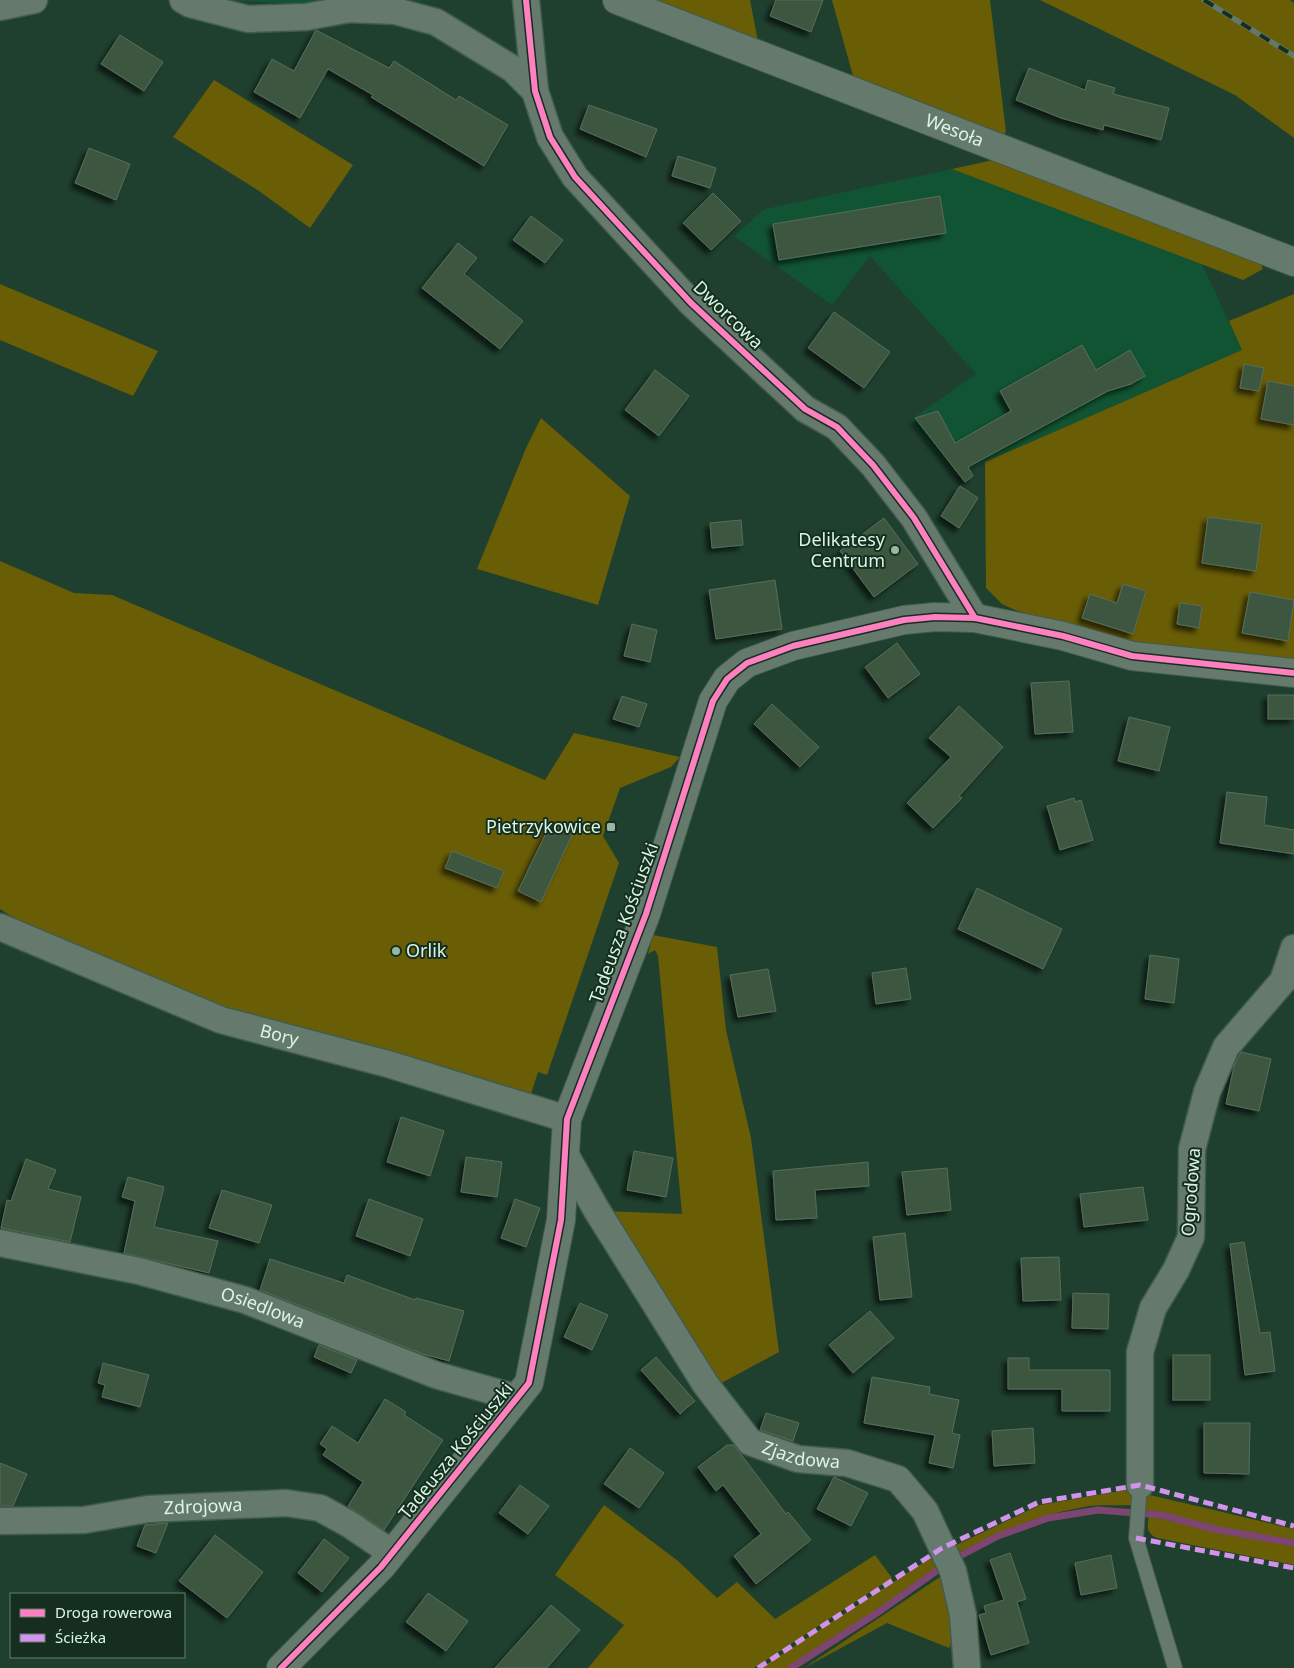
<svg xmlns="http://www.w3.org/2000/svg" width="1294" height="1668" font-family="'Noto Sans',sans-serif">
	<defs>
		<filter id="shadow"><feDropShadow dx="-4.5" dy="4.5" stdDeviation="2.5" flood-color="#0009"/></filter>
	</defs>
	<rect width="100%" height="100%" fill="#1f402f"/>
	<g fill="#115433">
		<polygon points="220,0 440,0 305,4"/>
		<polygon points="952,169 1202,264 1242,350 955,475 909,421 976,374 870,256 832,305 734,236 765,209"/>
	</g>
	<g fill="#695d06">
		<polygon points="617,0 750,0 761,57"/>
		<polygon points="832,0 990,0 1006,132 995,146 858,94"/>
		<polygon points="1040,0 1290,0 1294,3 1294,138 1235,95"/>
		<polygon points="214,80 353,165 310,228 259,191 173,137"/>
		<polygon points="993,160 1259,261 1263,269 1243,280 952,169"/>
		<polygon points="0,284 158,351 133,396 0,340"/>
		<polygon points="1294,294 1294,660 1172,651 1049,621 1015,610 1002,604 986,588 985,462 1242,350 1229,321"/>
		<polygon points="541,418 630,496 598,605 477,569 526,448"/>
		<polygon points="0,561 74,593 112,595 545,780 574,733 680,757 671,767 620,788 603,836 619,863 547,1075 538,1072 530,1097 220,1008 50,941 0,909"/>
		<polygon points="653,935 717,947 726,1030 751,1138 779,1352 716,1386 604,1211 682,1214 658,956 655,950 648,954"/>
		<path d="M1126,1490L1131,1493V1505C1116,1506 1099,1504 1084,1507C1037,1515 996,1533 954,1555L950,1548L1040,1505Z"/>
		<polygon points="1150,1495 1294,1529 1294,1541 1216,1527 1146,1510 1146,1497"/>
		<polygon points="604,1505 678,1561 717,1598 737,1582 775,1619 875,1555 892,1578 754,1668 588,1668 624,1625 555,1575"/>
		<path d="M1149,1516L1213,1531L1294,1546V1565L1157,1538C1146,1533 1147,1527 1149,1516Z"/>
		<polygon points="935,1555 941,1565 792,1668 761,1668"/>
		<polygon points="946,1573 956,1636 949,1648 887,1623 804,1668"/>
	</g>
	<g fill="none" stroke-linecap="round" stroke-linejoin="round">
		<g stroke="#7d4571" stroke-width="7">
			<polyline points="954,1559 998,1536 1048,1518 1098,1510 1161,1515 1214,1529 1294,1543"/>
			<polyline points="791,1668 880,1611 945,1565"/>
		</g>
	</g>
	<g fill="#3e5741" stroke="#576d5b" filter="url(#shadow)">
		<polygon points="776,0 823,0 811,32 770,16"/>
		<polygon points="316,30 389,68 394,61 456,100 459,96 508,125 484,166 371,97 373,95 328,69 300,118 254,92 272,59 294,71"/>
		<polygon points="120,35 163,62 144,91 101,64"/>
		<polygon points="1029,68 1085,90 1088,80 1115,88 1113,94 1169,108 1161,140 1104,125 1103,130 1061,118 1016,100"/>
		<polygon points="589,105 657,129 646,157 580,129"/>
		<polygon points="89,148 130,164 116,200 75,183"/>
		<polygon points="678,156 716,168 710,188 672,176"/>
		<polygon points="713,193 741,221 711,250 683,223"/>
		<polygon points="940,196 946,233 779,260 773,224"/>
		<polygon points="531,216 563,240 545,263 513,240"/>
		<polygon points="458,243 477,258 464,274 523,321 500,349 422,288"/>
		<polygon points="834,312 890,352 864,388 808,348"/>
		<polygon points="1082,345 1096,370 1130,350 1145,376 1131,384 1108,391 968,467 973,476 965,482 915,418 938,411 955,443 1011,411 1000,391"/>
		<polygon points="1244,364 1264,368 1259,391 1240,388"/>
		<polygon points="655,370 689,396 659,436 625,410"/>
		<polygon points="1268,381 1294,386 1294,425 1261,419"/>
		<polygon points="960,486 978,498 959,528 941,516"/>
		<polygon points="1208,517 1262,524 1256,571 1202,563"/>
		<polygon points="884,518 918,564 874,597 840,551"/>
		<polygon points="741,520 743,545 712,548 710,523"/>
		<polygon points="775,580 782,629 716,639 709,590"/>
		<polygon points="1123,584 1146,591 1133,634 1082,618 1090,594 1117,603"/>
		<polygon points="1250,592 1294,600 1288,641 1242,633"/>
		<polygon points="1180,603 1202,606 1199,628 1177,624"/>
		<polygon points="632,624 657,630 650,662 624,656"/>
		<polygon points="897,643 920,674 888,698 865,667"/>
		<polygon points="1069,681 1073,732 1035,734 1031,683"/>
		<rect x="1268" y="695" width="26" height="24"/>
		<polygon points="622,696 647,704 639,727 613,719"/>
		<polygon points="772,704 819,747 800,767 754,724"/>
		<polygon points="959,706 1003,747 959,796 962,798 933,828 907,803 951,757 929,738"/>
		<polygon points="1129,717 1170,727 1159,771 1118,761"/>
		<polygon points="1227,792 1267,797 1264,825 1294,830 1294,854 1220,843"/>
		<polygon points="1074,798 1075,802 1081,800 1093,840 1060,850 1047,806"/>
		<polygon points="550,825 572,835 541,902 518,891"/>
		<polygon points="452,851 504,871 497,888 445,868"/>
		<polygon points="977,888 1062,929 1043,969 958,929"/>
		<polygon points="1150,955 1179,959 1174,1003 1145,999"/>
		<polygon points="906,968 911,999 876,1004 872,973"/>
		<polygon points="768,969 776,1011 738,1017 730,975"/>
		<polygon points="1241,1052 1271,1059 1259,1111 1226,1104 1234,1066"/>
		<polygon points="401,1117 444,1131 430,1176 387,1162"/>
		<polygon points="634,1151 673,1158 666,1197 627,1190"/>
		<polygon points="466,1157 502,1162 497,1197 461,1192"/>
		<polygon points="26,1159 56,1170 48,1189 81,1197 70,1242 1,1228 7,1200 11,1201"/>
		<polygon points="868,1162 869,1186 815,1190 817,1218 776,1220 773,1171"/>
		<polygon points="947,1168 951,1210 907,1215 902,1172"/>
		<polygon points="128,1177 164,1187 154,1227 218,1241 209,1273 124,1253 135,1201 122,1197"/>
		<polygon points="1143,1187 1148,1220 1084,1227 1080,1194"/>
		<polygon points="222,1190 272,1205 259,1243 209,1228"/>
		<polygon points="369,1199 423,1219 410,1256 356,1236"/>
		<polygon points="515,1199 540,1208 526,1247 501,1238"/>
		<polygon points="905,1233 912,1297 880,1300 873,1237"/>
		<polygon points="1244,1242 1260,1333 1270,1332 1275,1371 1245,1375 1230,1244"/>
		<polygon points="1059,1257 1061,1300 1023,1301 1021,1258"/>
		<polygon points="270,1259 344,1283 347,1275 415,1300 416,1298 464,1311 449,1361 423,1354 260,1290"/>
		<polygon points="1073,1293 1109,1294 1108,1329 1072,1328"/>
		<polygon points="580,1303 608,1315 592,1350 564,1337"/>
		<polygon points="870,1311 894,1338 853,1373 829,1345"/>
		<polygon points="319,1345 357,1360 351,1373 314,1357"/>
		<rect x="1173" y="1355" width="37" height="45"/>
		<polygon points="656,1357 695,1401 680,1414 641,1370"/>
		<polygon points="1008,1358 1029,1358 1029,1370 1110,1370 1110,1411 1062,1411 1062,1389 1008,1389"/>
		<polygon points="103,1363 149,1375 140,1407 102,1397 105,1385 98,1383"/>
		<polygon points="872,1377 930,1387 929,1394 959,1400 952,1433 960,1435 953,1468 929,1463 935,1435 864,1423"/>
		<polygon points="385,1399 406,1412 404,1415 443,1440 384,1530 348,1506 363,1482 323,1455 327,1449 320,1444 332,1426 358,1443"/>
		<polygon points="766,1413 799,1423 793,1441 760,1430"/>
		<polygon points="1204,1423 1250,1423 1249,1474 1204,1473"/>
		<polygon points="1033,1428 1035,1463 994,1466 992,1431"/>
		<polygon points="727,1445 734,1445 786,1514 788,1512 811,1540 756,1584 734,1556 761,1534 723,1485 716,1491 698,1467"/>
		<polygon points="630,1448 664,1473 639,1508 604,1484"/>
		<polygon points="0,1463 27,1474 13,1506 0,1506"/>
		<polygon points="834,1477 868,1493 851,1526 817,1509"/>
		<polygon points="520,1485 549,1506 528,1534 499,1513"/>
		<polygon points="168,1523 156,1553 137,1546 145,1525"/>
		<polygon points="215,1535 263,1572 227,1618 179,1581"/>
		<polygon points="324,1539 349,1558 322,1592 298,1573"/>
		<polygon points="1010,1553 1026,1599 1017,1602 1029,1643 991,1655 979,1615 986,1613 984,1606 1004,1600 990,1560"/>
		<polygon points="1111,1555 1117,1588 1081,1595 1075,1563"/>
		<polygon points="428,1593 468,1621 446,1651 406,1622"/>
		<polygon points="551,1605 580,1630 547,1668 495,1668"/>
	</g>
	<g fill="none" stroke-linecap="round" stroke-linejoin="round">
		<g stroke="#415c4d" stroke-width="16">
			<polyline id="lane" points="1140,1485 1136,1538 1175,1668"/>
		</g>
		<g stroke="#415c4d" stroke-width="29">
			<g id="street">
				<polyline points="183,0 190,4 248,19 306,17 349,9 395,11 436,22 513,69 535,91"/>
				<polyline points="526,0 535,91 550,137 575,177 691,303 805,409 837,427 873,465 914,518 975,618"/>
				<polyline points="0,7 34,0"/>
				<path id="s1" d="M0,927L221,1020L388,1064L567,1119"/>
				<path id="s2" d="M565,1154L596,1209L706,1385L750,1442L798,1459L847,1463L898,1479L925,1511L953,1571L963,1615L967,1668"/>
				<path id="s3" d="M0,1243L139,1271L245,1300L436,1375L517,1398"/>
				<polyline points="1140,1485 1140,1352 1153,1308 1176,1270 1191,1237 1192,1149 1207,1092 1226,1047 1283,981 1294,948"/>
				<path id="s4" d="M0,1521L84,1520L148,1509L286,1503L320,1508L349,1524L392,1553"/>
			</g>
		</g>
		<g stroke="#415c4d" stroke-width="30">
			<g id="secondary">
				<path id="s5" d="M617,0L1294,262"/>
				<polyline points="281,1668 381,1567 529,1383 561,1220 567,1119 646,914 713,701 727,679 747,663 793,646 904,620 935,617 975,618 1063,636 1132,656 1294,673"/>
			</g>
		</g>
		<use href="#lane" stroke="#657a6d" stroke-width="14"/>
		<use href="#street" stroke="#657a6d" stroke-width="26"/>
		<use href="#secondary" stroke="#657a6d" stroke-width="28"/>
		<g stroke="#61786b" stroke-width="5.5">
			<polyline id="rail" points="1204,0 1294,56"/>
		</g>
		<use href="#rail" stroke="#162e20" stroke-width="4" stroke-dasharray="11" stroke-linecap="butt"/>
		<g stroke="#d193ec" stroke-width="5" stroke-dasharray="10 5" stroke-linecap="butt">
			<polyline points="1136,1538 1294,1568"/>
			<polyline points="758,1668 942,1548 1039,1502 1140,1485 1294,1526"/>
		</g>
		<g stroke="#162e20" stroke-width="9">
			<g id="cycleway">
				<polyline points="526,0 535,91 550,137 575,177 691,303 805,409 837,427 873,465 914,518 975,618"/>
				<polyline points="281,1668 381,1567 529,1383 561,1220 567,1119 646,914 713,701 727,679 747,663 793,646 904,620 935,617 975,618 1063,636 1132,656 1294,673"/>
			</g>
		</g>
		<use href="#cycleway" stroke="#ff80c0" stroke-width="6"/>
	</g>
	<g fill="#97b6a3" stroke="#162e20" stroke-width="2">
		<circle cx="895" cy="550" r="5"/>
		<rect x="606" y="822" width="10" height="10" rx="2.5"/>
		<circle cx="396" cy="951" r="5"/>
	</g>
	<g text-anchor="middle" stroke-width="4" stroke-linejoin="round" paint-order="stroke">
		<g font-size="18" fill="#d8f6e2" stroke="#162e20">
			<text dy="6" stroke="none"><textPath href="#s5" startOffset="362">Wesoła</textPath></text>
			<text transform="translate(728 315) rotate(44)" y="6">Dworcowa</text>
			<text transform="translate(624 923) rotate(-70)" y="6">Tadeusza Kościuszki</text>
			<text dy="6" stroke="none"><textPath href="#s1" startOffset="300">Bory</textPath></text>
			<text transform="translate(1191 1192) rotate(-86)" y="6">Ogrodowa</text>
			<text dy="6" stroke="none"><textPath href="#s3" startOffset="271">Osiedlowa</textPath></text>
			<text transform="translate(456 1451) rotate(-51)" y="6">Tadeusza Kościuszki</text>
			<text dy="6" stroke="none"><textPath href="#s2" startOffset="396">Zjazdowa</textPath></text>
			<text dy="6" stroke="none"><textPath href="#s4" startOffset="204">Zdrojowa</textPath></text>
		</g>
		<g font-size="18" fill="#d8f6e2" stroke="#162e20" text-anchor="end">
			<text x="885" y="546">Delikatesy<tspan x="885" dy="21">Centrum</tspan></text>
			<text x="601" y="833">Pietrzykowice</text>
			<text x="406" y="957" text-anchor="start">Orlik</text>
		</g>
	</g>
	<rect x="10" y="1593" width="175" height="65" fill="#162e20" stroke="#647e6e"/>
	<rect x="20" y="1609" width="25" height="8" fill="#ff80c0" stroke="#647e6e"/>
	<text x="55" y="1618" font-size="15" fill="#d8f6e2">Droga rowerowa</text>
	<rect x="20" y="1634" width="25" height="8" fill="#d193ec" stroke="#647e6e"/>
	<text x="55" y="1643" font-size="15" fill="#d8f6e2">Ścieżka</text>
</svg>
